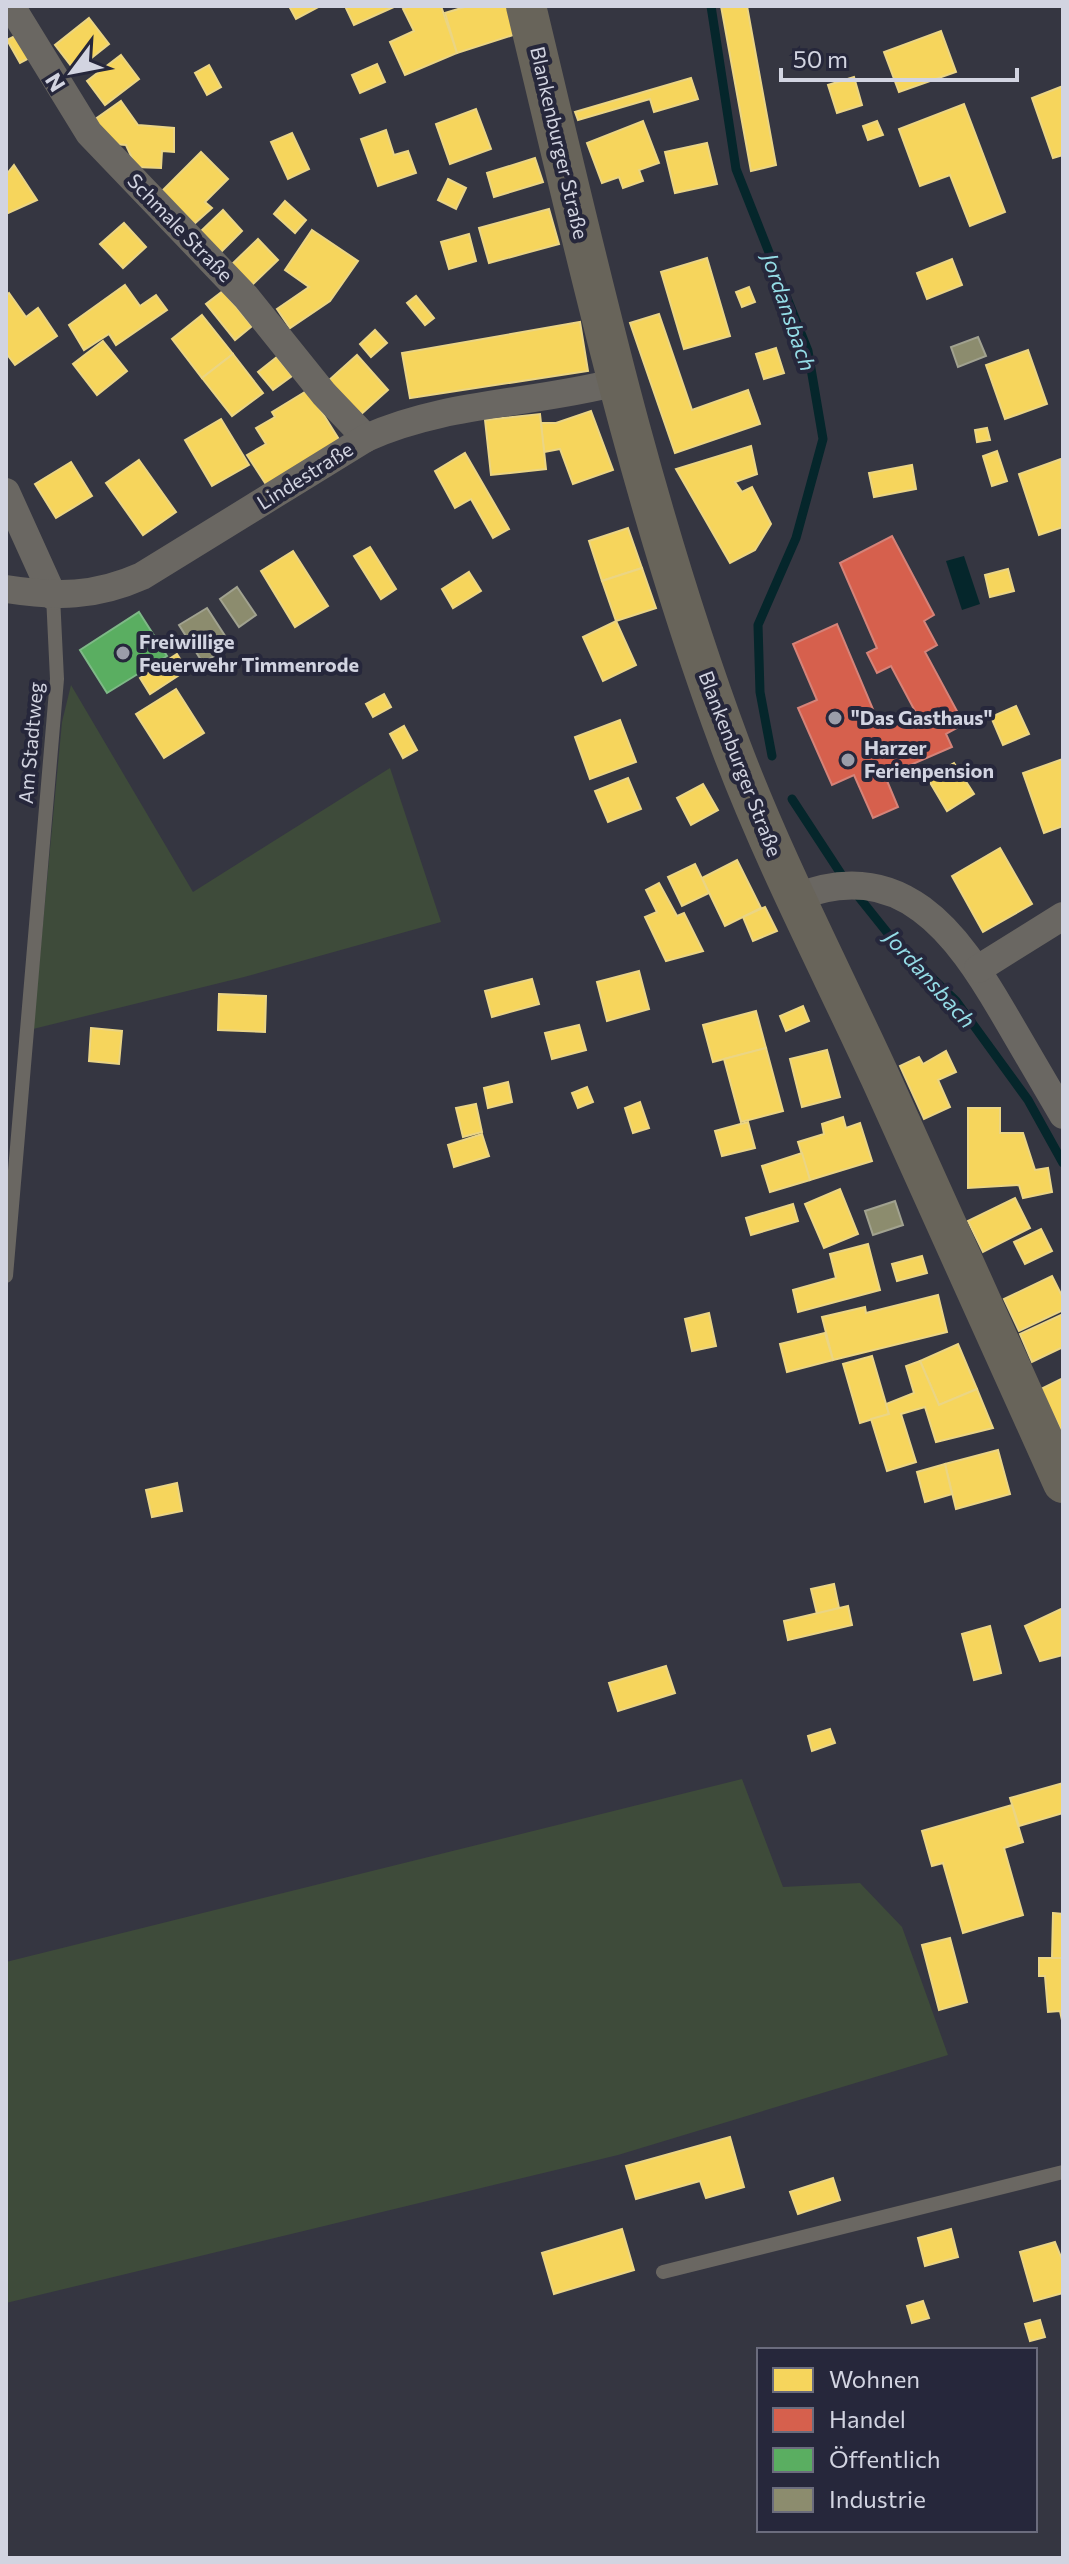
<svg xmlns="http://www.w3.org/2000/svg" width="1069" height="2564" font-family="Commissioner,sans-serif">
	<rect width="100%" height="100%" fill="#353641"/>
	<g fill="#3e4b3a">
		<polygon points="71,685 193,892 390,768 441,922 244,977 33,1029 62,722"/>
		<polygon points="742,1779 783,1887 860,1883 902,1927 948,2055 618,2155 6,2303 6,1962"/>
	</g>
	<polygon fill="#05262b" points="964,556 980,604 962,610 946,561"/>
	<g fill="#f6d55c" stroke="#ebd584" stroke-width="2">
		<polygon points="289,6 320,6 296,19"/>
		<polygon points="345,6 396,6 354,25"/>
		<polygon points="409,6 441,6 457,53 405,75 390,42 414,31 403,9"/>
		<polygon points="468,6 508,6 516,34 457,53 445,13"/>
		<polygon points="721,6 747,6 776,165 751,171"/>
		<polygon points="89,18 109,44 75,71 55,45"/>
		<polygon points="941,31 956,72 899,92 884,52"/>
		<polygon points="21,33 33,56 20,63 7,40"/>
		<polygon points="121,55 139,79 105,105 87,81"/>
		<polygon points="377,64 385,82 360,93 352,75"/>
		<polygon points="209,65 221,87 207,95 195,73"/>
		<polygon points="854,77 862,105 837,113 828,85"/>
		<polygon points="691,78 698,99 654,112 650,99 578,120 575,112"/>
		<polygon points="1063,86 1063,155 1053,158 1032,98"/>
		<polygon points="121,101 138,125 174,128 174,152 162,151 161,168 136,167 126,145 114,144 94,120"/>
		<polygon points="964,104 1005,212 970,226 950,175 920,186 899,129"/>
		<polygon points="476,109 491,149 450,164 436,124"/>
		<polygon points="643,121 659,163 639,170 643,181 623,188 619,177 602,183 587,143"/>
		<polygon points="877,121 883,135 868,140 863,126"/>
		<polygon points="386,130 394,155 408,151 416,173 378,186 361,139"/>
		<polygon points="292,133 309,169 288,179 271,142"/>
		<polygon points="707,143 717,184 675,193 665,152"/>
		<polygon points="201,152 228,179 205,202 212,208 194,224 162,191"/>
		<polygon points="535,158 543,182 494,197 487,173"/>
		<polygon points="14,165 37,200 6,214 6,175"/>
		<polygon points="448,179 466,188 456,209 438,200"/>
		<polygon points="285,201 306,220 295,233 274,214"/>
		<polygon points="549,209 559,244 489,263 479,228"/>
		<polygon points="223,210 242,231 220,253 200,232"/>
		<polygon points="124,223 146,247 123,268 100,244"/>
		<polygon points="312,230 358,261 330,301 290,328 277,309 309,287 285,270"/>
		<polygon points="469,234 476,261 449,269 441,242"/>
		<polygon points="258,239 278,260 250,287 230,266"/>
		<polygon points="707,258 730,336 684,349 661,272"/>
		<polygon points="952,259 962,285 927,299 917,273"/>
		<polygon points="125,285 140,306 156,295 167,310 116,345 109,334 84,350 69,325"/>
		<polygon points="749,287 755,302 742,307 736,292"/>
		<polygon points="223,291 252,326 235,340 206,304"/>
		<polygon points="9,293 26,317 38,308 57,336 15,365 6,353 6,296"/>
		<polygon points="416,296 434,318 425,325 407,303"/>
		<polygon points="659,314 692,410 748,390 760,424 675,453 630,323"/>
		<polygon points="202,315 233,354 202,378 172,339"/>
		<polygon points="580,322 588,371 410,398 402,353"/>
		<polygon points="375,330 387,343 371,357 360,344"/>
		<polygon points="103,341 127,371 97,395 73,364"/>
		<polygon points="776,348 784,373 764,379 756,354"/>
		<polygon points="1028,350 1047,404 1005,419 986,365"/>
		<polygon points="233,354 263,393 232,416 202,378"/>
		<polygon points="357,355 388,390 359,416 328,381"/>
		<polygon points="277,357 292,376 273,390 258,372"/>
		<polygon points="308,390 340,441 267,486 247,455 266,444 256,428 275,417 272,412"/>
		<polygon points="591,411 613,470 573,484 560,449 544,452 541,423 556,423"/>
		<polygon points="540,414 546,469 491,475 485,420"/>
		<polygon points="221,419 249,465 212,486 185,440"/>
		<polygon points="987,428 990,440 977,442 975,430"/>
		<polygon points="751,446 757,474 735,482 742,492 752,487 771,524 755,550 730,563 676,469"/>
		<polygon points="997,451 1007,481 992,486 983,456"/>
		<polygon points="465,453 509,529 493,538 471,499 455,508 435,471"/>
		<polygon points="1061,459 1063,527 1039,535 1019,474"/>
		<polygon points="139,460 176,512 143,535 106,483"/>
		<polygon points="71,462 92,496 56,518 35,484"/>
		<polygon points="912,465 916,489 874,497 869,473"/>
		<polygon points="628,528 642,568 602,581 589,541"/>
		<polygon points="370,547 396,589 381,599 354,556"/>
		<polygon points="293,551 328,606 295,627 261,571"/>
		<polygon points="642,568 656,608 616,621 602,581"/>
		<polygon points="1008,569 1014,591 990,597 985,575"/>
		<polygon points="469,572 481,591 453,608 442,589"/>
		<polygon points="616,621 636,665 603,681 583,637"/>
		<polygon points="177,654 187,670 150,694 140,678"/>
		<polygon points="176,689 204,733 164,758 136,714"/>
		<polygon points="384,694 391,707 373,717 366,704"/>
		<polygon points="1016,706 1029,734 1003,745 991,717"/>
		<polygon points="620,720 636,762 590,779 575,737"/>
		<polygon points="404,726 417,750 403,758 390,734"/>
		<polygon points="1063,759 1063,826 1044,833 1023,773"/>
		<polygon points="954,763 974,794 947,811 928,779"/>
		<polygon points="628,778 641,809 608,822 595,791"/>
		<polygon points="703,784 718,810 691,825 677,798"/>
		<polygon points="1000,848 1032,904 983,932 952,876"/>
		<polygon points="737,860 761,908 725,926 702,878"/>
		<polygon points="695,864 709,893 682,906 668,877"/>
		<polygon points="659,883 677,916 684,913 703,951 666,961 645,917 657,912 646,890"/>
		<polygon points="765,907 777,931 753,941 743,917"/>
		<polygon points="639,971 649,1009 607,1021 597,982"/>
		<polygon points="532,979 539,1004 492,1017 485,991"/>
		<polygon points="219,994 266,996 265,1032 218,1030"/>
		<polygon points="803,1006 809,1021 786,1031 780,1016"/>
		<polygon points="756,1011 766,1048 713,1062 703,1025"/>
		<polygon points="579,1025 586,1050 552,1059 545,1033"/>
		<polygon points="91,1028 122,1031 119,1064 89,1061"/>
		<polygon points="766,1048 783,1111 741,1122 724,1059"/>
		<polygon points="827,1050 840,1097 802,1107 790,1059"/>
		<polygon points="946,1051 956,1072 938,1080 950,1107 924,1119 900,1066 919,1057 923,1064"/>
		<polygon points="508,1082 512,1102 488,1108 484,1088"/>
		<polygon points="587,1087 593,1102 578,1108 572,1093"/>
		<polygon points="640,1102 649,1128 633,1133 625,1108"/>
		<polygon points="476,1104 482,1132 463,1137 456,1108"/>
		<polygon points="968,1108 1000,1108 1000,1133 1023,1133 1035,1170 1048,1168 1052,1192 1023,1198 1019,1185 968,1188"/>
		<polygon points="843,1117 846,1128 860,1123 872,1161 810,1180 798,1142 824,1134 822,1124"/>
		<polygon points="748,1122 755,1148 722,1156 715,1131"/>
		<polygon points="482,1134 489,1156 454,1167 448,1145"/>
		<polygon points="802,1153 810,1180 770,1192 762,1166"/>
		<polygon points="840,1189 858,1234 824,1248 805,1204"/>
		<polygon points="1015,1198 1030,1228 983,1252 968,1221"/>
		<polygon points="793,1204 798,1221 751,1235 746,1218"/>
		<polygon points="1041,1229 1052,1251 1025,1264 1014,1242"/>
		<polygon points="868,1244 880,1290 798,1312 793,1290 836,1278 830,1254"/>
		<polygon points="922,1256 927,1273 897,1281 892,1264"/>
		<polygon points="1052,1276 1063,1298 1063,1310 1019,1331 1004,1299"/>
		<polygon points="938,1295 947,1332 833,1360 822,1317 865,1307 866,1313"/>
		<polygon points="709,1313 716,1346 692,1351 685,1319"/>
		<polygon points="1063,1314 1063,1347 1032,1362 1020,1334"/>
		<polygon points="825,1333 833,1360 787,1372 780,1344"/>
		<polygon points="958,1344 977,1389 939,1405 920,1361"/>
		<polygon points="872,1356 889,1414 860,1423 843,1364"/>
		<polygon points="920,1361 939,1405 977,1389 993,1428 936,1442 925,1407 901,1414 916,1462 887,1471 871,1419 889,1414 886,1404 914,1393 906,1366"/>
		<polygon points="1063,1378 1063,1435 1041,1389"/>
		<polygon points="998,1450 1010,1494 956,1509 945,1464"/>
		<polygon points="945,1464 952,1494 925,1502 917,1472"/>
		<polygon points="177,1483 182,1511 152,1517 146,1490"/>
		<polygon points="834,1584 839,1608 817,1614 811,1589"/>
		<polygon points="848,1606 852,1625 788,1640 784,1621"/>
		<polygon points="1063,1608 1063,1655 1040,1661 1025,1626"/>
		<polygon points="990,1626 1001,1673 974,1680 962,1634"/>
		<polygon points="666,1666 675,1693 618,1711 609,1683"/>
		<polygon points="830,1729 835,1743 812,1751 808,1736"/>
		<polygon points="1063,1783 1063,1813 1019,1826 1010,1798"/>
		<polygon points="1012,1805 1023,1842 1004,1848 1023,1915 963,1933 943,1863 932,1866 922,1831"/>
		<polygon points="1053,1913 1063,1914 1063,1958 1052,1958"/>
		<polygon points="950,1938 967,2002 939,2010 922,1945"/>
		<polygon points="1039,1958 1063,1958 1063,2025 1060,2011 1048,2012 1045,1976 1039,1976"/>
		<polygon points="730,2137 744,2187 706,2198 700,2181 636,2199 626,2166"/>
		<polygon points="833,2178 840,2200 798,2214 790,2192"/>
		<polygon points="622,2229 634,2270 554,2294 542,2253"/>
		<polygon points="951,2229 958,2257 925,2266 918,2238"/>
		<polygon points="1055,2242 1063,2262 1063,2293 1034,2301 1020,2252"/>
		<polygon points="923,2301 929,2318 912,2323 907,2306"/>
		<polygon points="1040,2320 1045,2337 1030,2341 1025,2324"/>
	</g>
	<polygon fill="#d6604d" stroke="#d58379" stroke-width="2" points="892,536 934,615 924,621 937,645 925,652 964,724 946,734 952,747 885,776 898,807 873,818 854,775 832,785 798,708 817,700 793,644 837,624 880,726 915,711 891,666 877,673 867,653 877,648 840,563"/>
	<polygon fill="#5aae61" stroke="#7eb987" stroke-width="2" points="139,612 167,656 107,693 80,650"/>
	<g fill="#8c8c6e" stroke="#a1a290" stroke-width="2">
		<polygon points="978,337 986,356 958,367 951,347"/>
		<polygon points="237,587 256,615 239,627 220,599"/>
		<polygon points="207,608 231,645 203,663 179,625"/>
		<polygon points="895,1201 903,1225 873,1235 865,1211"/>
	</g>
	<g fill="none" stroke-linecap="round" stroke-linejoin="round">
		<g stroke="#05262b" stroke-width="9">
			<polyline points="711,6 736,169 808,351 823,439 796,538 758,625 760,692 772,756"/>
			<polyline points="792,799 845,880"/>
			<polyline points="854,891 894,941 956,1001 1028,1100 1063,1163"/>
		</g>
		<g stroke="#6a6762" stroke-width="14">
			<polyline points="6,1276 57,679 53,596"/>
			<polyline points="663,2272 1063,2172"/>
		</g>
		<g stroke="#6a6762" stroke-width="28">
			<polyline points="11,6 89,133 246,297 324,394 366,438"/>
			<polyline points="6,492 53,596"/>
			<path d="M6,589C57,597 95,597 142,576L366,438C445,402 534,404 617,382"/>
			<path d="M794,898C901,854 957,933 1004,1014C1024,1048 1043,1081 1063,1115"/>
			<polyline points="978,969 1063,916"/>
		</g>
		<path stroke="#68645a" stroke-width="40" d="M526,6C586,255 641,506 731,747C774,861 830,968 881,1079C942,1213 1002,1349 1063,1483"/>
	</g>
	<g fill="#9b9da9" stroke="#26273b" stroke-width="3">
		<circle cx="123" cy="653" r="8"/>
		<circle cx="835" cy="718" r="8"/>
		<circle cx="848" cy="760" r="8"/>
	</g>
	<g text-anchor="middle" stroke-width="8" stroke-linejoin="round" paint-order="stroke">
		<g font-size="20" fill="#d2d4e1" stroke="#26273b">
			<text transform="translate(559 143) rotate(77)" y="7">Blankenburger Straße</text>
			<text transform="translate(180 228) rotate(46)" y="7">Schmale Straße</text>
			<text transform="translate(305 476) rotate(-32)" y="7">Lindestraße</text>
			<text transform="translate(31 743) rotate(-85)" y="7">Am Stadtweg</text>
			<text transform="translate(740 764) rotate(69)" y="7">Blankenburger Straße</text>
		</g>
		<g font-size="20" font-weight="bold" fill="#d2d4e1" stroke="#26273b" text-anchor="start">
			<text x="139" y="649">Freiwillige<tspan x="139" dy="23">Feuerwehr Timmenrode</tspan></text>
			<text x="851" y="725">"Das Gasthaus"</text>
			<text x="864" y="755">Harzer<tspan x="864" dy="23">Ferienpension</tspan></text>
		</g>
		<g font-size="22" font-style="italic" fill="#94dce6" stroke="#26273b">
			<text transform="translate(789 312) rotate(71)" y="8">Jordansbach</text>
			<text transform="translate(930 979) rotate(48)" y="8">Jordansbach</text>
		</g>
	</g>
	<rect width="1069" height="2564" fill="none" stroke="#d2d4e1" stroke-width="16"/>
	<rect x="757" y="2348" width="280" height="184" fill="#26273b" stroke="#6b6c7d" stroke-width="2"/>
	<rect x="773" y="2368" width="40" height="24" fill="#f6d55c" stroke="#6b6c7d" stroke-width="2"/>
	<text x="829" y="2388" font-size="24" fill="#d2d4e1">Wohnen</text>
	<rect x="773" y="2408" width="40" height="24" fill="#d6604d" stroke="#6b6c7d" stroke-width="2"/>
	<text x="829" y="2428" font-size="24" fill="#d2d4e1">Handel</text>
	<rect x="773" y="2448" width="40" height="24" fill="#5aae61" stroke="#6b6c7d" stroke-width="2"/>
	<text x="829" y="2468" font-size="24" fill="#d2d4e1">Öffentlich</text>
	<rect x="773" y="2488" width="40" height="24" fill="#8c8c6e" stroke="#6b6c7d" stroke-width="2"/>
	<text x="829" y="2508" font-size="24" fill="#d2d4e1">Industrie</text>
	<g transform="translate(72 72) rotate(238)" stroke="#26273b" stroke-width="6" paint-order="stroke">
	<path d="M0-6L14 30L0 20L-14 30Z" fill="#d2d4e1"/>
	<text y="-12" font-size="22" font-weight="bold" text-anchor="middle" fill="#d2d4e1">N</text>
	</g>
	<path d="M781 68v12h236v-12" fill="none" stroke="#d2d4e1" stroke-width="4"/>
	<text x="793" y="68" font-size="24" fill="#d2d4e1" stroke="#26273b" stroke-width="6" paint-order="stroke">50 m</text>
</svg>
